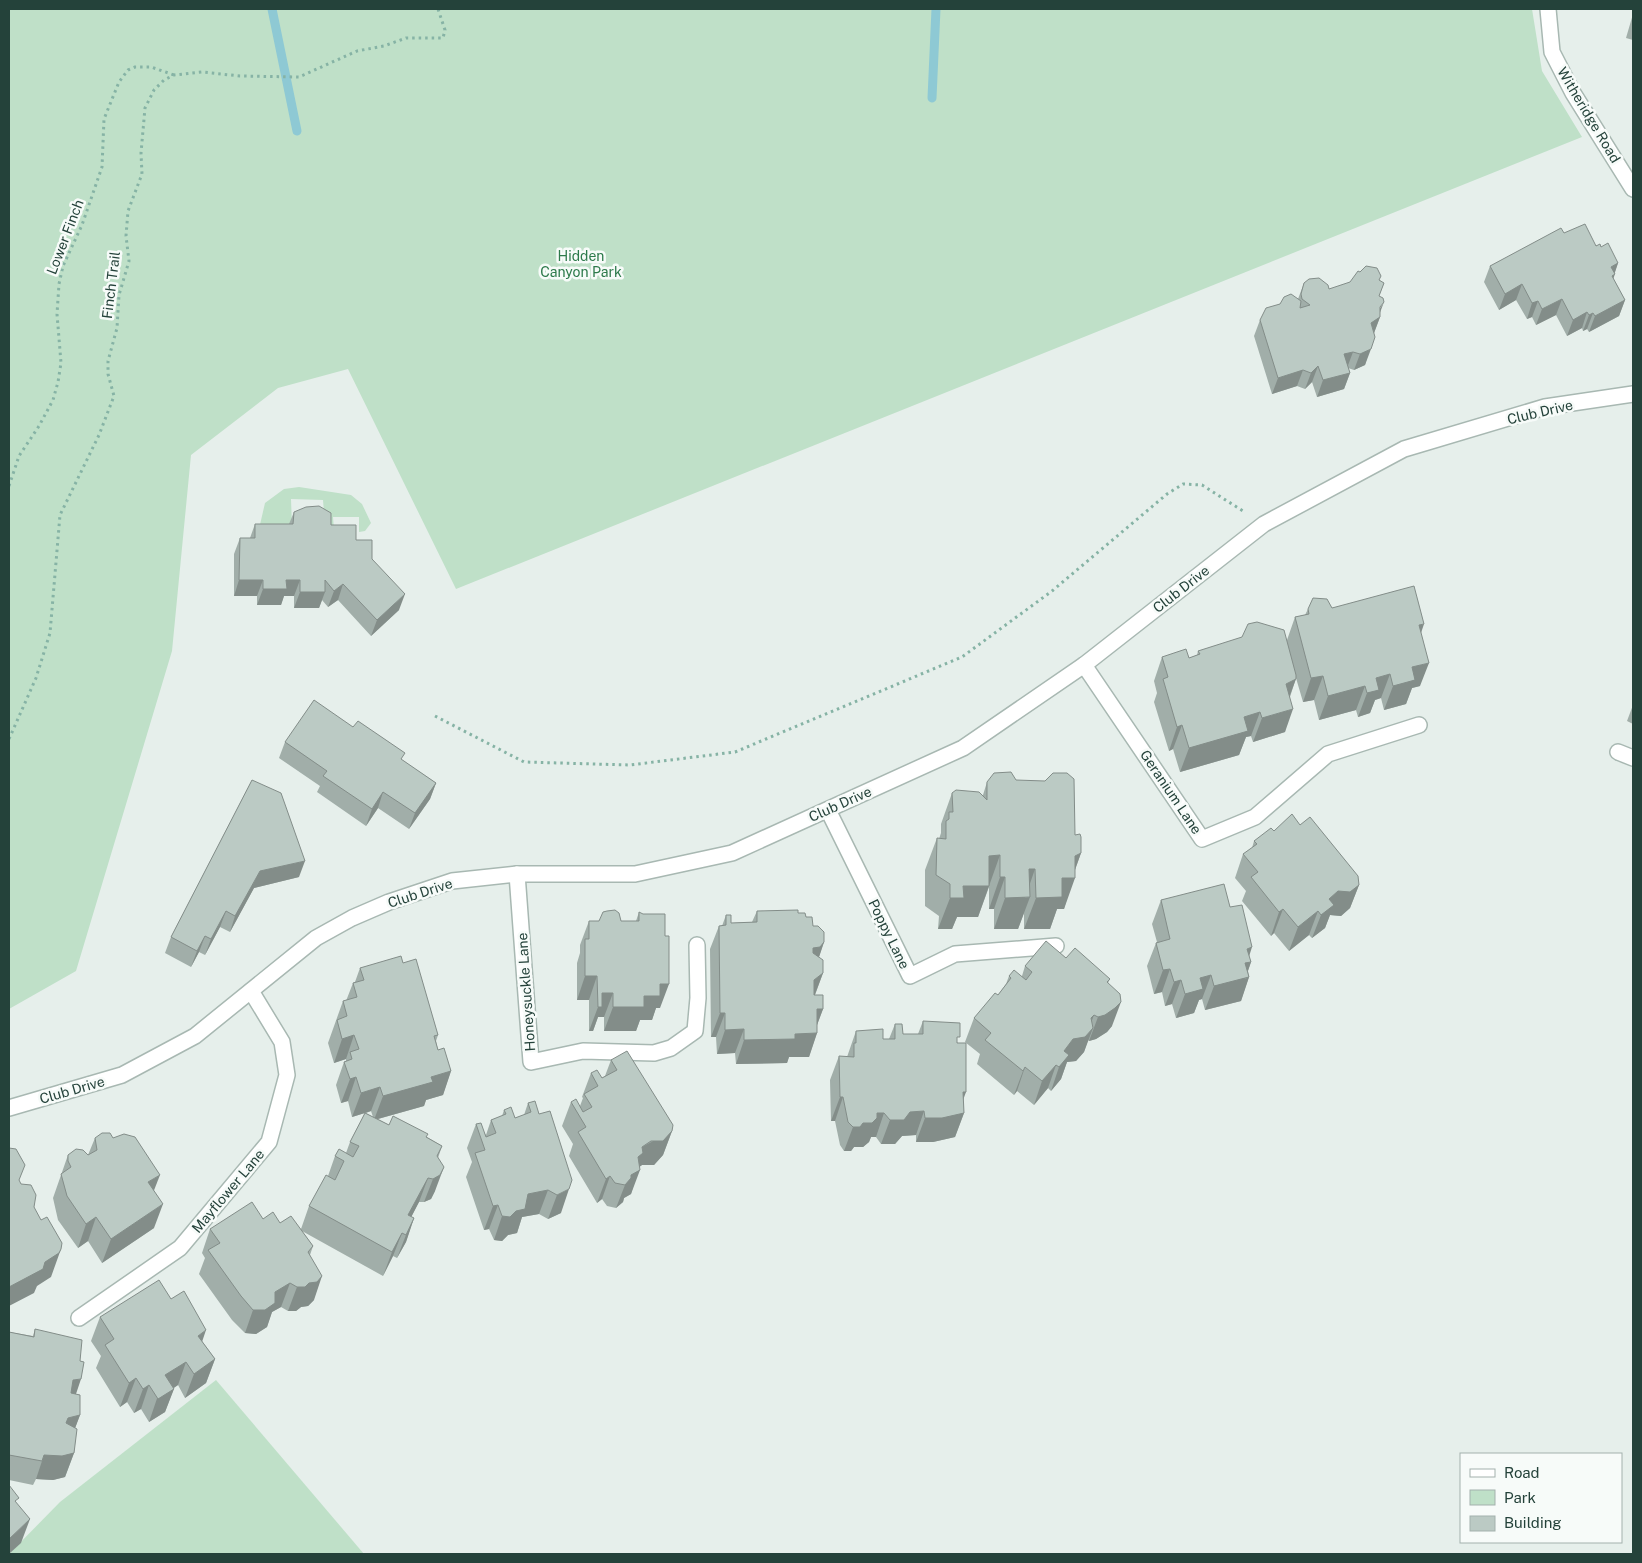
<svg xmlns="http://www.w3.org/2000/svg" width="1642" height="1563" font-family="'Public Sans',sans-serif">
	<rect width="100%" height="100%" fill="#e6efeb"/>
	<g fill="#bfe0c8">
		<polygon points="9,9 1532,9 1542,71 1582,137 456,589 348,369 278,388 191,455 172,651 76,971 9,1009"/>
		<polygon points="299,487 351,495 362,504 371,523 365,531 359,532 359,517 333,517 334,530 325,525 323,500 291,499 292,526 259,529 265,503 284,489"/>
		<polygon points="216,1380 364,1554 9,1554 60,1502"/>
	</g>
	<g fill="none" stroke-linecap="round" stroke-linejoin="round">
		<g stroke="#8ec9d4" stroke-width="9">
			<polyline points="272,9 297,131"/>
			<polyline points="932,98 936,9"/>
		</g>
		<g stroke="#a8b8b2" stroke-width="18">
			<g id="minor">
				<polyline points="1084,665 1202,839 1255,817 1328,754 1419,725"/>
				<polyline points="1618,752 1633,758"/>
				<polyline points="828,810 910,976 955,954 1056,946"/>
				<polyline points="517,874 531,1062 583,1051 654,1053 671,1048 695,1031 698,998 697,945"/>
				<polyline points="79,1318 180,1248 269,1142 287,1075 282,1042 251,991"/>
			</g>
		</g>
		<g stroke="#a8b8b2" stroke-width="18">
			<g id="tertiary">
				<polyline points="1548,9 1552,52 1573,93 1633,189"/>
				<polyline points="9,1108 122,1075 195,1036 316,938 352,918 389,902 452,881 517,874 635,874 732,853 963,748 1084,665 1264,524 1404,449 1545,407 1633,394"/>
			</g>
		</g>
		<g stroke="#86b3a5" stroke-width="3" stroke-dasharray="2.5 4" stroke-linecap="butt">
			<polyline points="9,486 19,456 39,426 53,400 58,382 61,363 57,314 59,284 63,266 82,225 102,167 104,119 119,82 128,70 135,67 151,67 174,75"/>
			<polyline points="435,716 524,762 630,765 735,752 962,657 1052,591 1167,494 1183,484 1202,485 1243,511"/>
			<polyline points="9,739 36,678 50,633 60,515 99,435 114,396 108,374 108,361 117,328 119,295 129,261 126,236 128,211 142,174 141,153 145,108 154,90 164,80 174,75 202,72 240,76 299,77 357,51 384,46 406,38 443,38 445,30 438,9"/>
		</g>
		<use href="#minor" stroke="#fff" stroke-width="15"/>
		<use href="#tertiary" stroke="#fff" stroke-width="15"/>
	</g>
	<g fill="#a1aea9" fill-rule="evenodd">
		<polygon points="1633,14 1633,40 1626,38"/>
		<polygon points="1564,233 1601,247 1618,263 1613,278 1625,300 1619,316 1589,332 1587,329 1583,331 1582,328 1567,336 1556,315 1536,325 1532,317 1527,319 1516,300 1499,310 1484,282 1490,266"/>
		<polygon points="1379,280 1384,283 1379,296 1380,317 1374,333 1365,365 1354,370 1348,368 1350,373 1344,389 1317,397 1312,382 1305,389 1297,386 1272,394 1254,336 1260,320 1280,304 1298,299 1304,283 1329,289"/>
		<polygon points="294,512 331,525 356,540 372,559 399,610 371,636 338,600 328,607 322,600 319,608 294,608 294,596 284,596 281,605 257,605 257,596 234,596 234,554 240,538 250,538 255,524 289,524"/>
		<polygon points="1332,608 1421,633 1420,686 1412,688 1406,704 1384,710 1381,698 1375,700 1370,713 1358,717 1356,710 1319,720 1314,700 1303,702 1296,678 1290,697 1285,732 1253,742 1251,736 1246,737 1239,755 1180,772 1173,749 1169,751 1154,702 1157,693 1154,681 1162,657 1189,658 1197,655 1198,651 1287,640 1295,617 1305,615 1308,609"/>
		<polygon points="1633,705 1633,724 1627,721"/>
		<polygon points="353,727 436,783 430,799 409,829 378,808 366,826 317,792 320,786 279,758 285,742"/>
		<polygon points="252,780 299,877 254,888 230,932 220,927 205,955 199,952 191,967 165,953 171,937"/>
		<polygon points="1016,780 1075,835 1081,853 1075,870 1064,909 1057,909 1050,929 1024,929 1024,913 1018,929 994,929 994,909 989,909 989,887 978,917 957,917 952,929 938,929 939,916 925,906 925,870 937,838 939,839 941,833 941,824 952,793 983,795 987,782"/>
		<polygon points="1300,825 1359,885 1350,908 1341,916 1330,915 1325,928 1312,938 1309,935 1289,951 1274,933 1271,936 1242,901 1246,891 1235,878 1243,854 1252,848 1254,841 1274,831"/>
		<polygon points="1161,900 1230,907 1251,962 1248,971 1249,977 1241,1001 1205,1010 1202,999 1199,1000 1194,1013 1176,1018 1172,1004 1165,1006 1162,992 1154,994 1147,966 1156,943 1157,942 1152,924"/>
		<polygon points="757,911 798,913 806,917 824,942 819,957 823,973 815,995 823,1009 817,1025 817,1033 809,1057 789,1057 787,1063 736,1064 735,1053 717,1054 716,1037 711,1037 710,949 719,926 722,926 726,915 731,923 752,922"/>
		<polygon points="639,912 660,1008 656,1008 652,1020 640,1020 636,1031 604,1031 604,1017 598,1017 593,1031 589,1031 589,1000 577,1000 577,963 580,953 580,945 589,921 636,921"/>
		<polygon points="1066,958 1110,979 1108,983 1112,1026 1107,1032 1096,1039 1089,1041 1088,1040 1084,1052 1076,1061 1067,1062 1061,1079 1051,1091 1048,1088 1034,1105 1017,1091 1014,1095 977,1064 980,1054 965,1042 974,1018 998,995 1006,984 1009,976 1022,976 1025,966"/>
		<path d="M403,963L438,1035L436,1041L438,1050L451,1071L443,1095L426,1100L424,1106L378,1119L389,1125L427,1137L442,1146L438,1158L435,1191L431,1199L424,1202H419L411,1217L414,1218L406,1242L397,1258L393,1256L383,1276L302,1231L313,1246L310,1255L314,1300L308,1306L301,1307L296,1311H288L281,1307L272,1312L267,1327L256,1334L245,1333L232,1320L199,1274L205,1258L202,1253L210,1229L263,1219L301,1229L309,1206L328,1176L335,1156L346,1153L350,1142L365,1113L352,1117L348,1101L341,1103L336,1085L344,1062L346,1061V1059L334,1063L328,1043L343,1001H346L353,983L355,982L360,968ZM371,1111L373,1117L366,1113Z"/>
		<polygon points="923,1021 958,1043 963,1100 964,1113 955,1137 933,1142 916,1142 916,1135 902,1136 895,1144 881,1144 876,1137 871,1137 869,1142 863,1147 854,1147 851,1151 844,1151 840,1145 835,1121 831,1121 830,1080 839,1056 847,1057 856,1031 883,1039 889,1039 895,1024 903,1034 918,1034"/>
		<polygon points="611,1060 672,1131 663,1155 654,1165 642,1165 639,1167 631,1194 624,1198 623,1202 616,1208 607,1206 602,1199 597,1203 569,1156 573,1144 562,1126 571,1102 580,1106 583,1098 582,1097 591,1073 602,1078 605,1076"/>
		<polygon points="528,1103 539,1114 561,1213 548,1219 539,1214 522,1217 517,1233 508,1235 502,1241 494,1240 489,1229 484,1230 466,1177 472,1162 467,1148 476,1124 486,1135 491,1120 502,1116 504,1110 515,1118 524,1115"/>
		<polygon points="95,1138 154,1191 154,1228 102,1263 88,1241 78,1248 58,1220 53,1198 68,1155 88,1155"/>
		<polygon points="171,1299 215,1359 206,1383 185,1398 178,1385 174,1388 165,1412 149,1422 141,1409 134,1413 127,1402 120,1407 96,1368 101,1356 91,1341 100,1317"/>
		<polygon points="35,1329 76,1394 80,1415 75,1428 74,1453 65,1477 53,1480 36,1479 33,1485 9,1480 9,1332 33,1336"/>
	</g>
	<g fill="#838d89">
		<polygon points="1618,263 1614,275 1615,274 1609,290 1611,267"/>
		<polygon points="1522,284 1516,300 1499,310 1505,294"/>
		<polygon points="1562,299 1556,315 1536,325 1542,309"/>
		<polygon points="1625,300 1619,316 1589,332 1595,316"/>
		<polygon points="1538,301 1532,317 1527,319 1532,303"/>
		<polygon points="1384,302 1378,318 1380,317 1374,333 1371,323"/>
		<polygon points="1587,312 1582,328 1567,336 1573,320"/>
		<polygon points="1593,313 1587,329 1583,331 1589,315"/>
		<polygon points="1371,349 1365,365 1354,370 1360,354"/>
		<polygon points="1353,352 1347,368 1344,354"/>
		<polygon points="1318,366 1312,382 1305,389 1311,373"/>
		<polygon points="1303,370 1297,386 1272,394 1278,378"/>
		<polygon points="1350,373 1344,389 1317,397 1323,380"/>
		<polygon points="239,580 263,580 257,596 234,596"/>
		<polygon points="286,580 300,580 294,596 284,596 281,605 257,605 263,589"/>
		<polygon points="343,584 338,600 328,607 334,591"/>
		<polygon points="300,592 325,592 319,608 294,608"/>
		<polygon points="405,594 399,610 371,636 377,620"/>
		<polygon points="1424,624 1416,648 1419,625"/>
		<polygon points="1429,663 1420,686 1412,688 1406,704 1384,710 1393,686 1412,667"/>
		<polygon points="1390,674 1381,698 1375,700 1370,713 1358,717 1367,693 1376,678"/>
		<polygon points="1323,676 1314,700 1303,702 1311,678"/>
		<polygon points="1296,679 1287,703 1286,684"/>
		<polygon points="1365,686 1356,710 1319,720 1328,696"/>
		<polygon points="1293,709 1285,732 1253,742 1262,718"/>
		<polygon points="1260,712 1251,736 1246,737 1239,755 1180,772 1189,748 1244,717"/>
		<polygon points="1182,725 1173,749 1169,751 1177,727"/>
		<polygon points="436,783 430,799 409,829 415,813"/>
		<polygon points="383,792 378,808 366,826 372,809"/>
		<polygon points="1081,853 1072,878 1075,878 1064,909 1057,909 1050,929 1024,929 1036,898 1062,878 1075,856"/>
		<polygon points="1000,855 978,917 957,917 952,929 938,929 950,898 963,886 989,856"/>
		<polygon points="305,861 299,877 254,888 230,932 235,916 260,871"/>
		<polygon points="1029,869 1035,869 1025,898 1030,897 1018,929 994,929 1005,898"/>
		<polygon points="1000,877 1005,877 994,909 989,909"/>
		<polygon points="1359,885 1350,908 1341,916 1330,915 1325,928 1312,938 1321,915 1329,899 1338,891"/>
		<polygon points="1283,909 1274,933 1271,936 1279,912"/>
		<polygon points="226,911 220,927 205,955 211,939"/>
		<polygon points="1318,911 1309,935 1289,951 1298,927"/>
		<polygon points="205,936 199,952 191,967 197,951"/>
		<polygon points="824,942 816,966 811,971 813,948"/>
		<polygon points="1252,947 1247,963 1251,962 1245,979 1249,977 1241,1001 1205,1010 1214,986 1247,949"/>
		<polygon points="1170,969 1162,992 1154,994 1163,970"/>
		<polygon points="823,973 814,997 814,980"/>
		<polygon points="1211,975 1202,999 1199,1000 1194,1013 1176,1018 1185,994 1200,978"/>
		<polygon points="585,976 597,976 589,1000 577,1000"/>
		<polygon points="1181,980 1172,1004 1165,1006 1174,982"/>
		<polygon points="660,984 669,984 660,1008 656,1008 652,1020 640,1020 636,1031 604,1031 613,1007 644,996"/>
		<polygon points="602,993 613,993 604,1017 598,1017 593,1031 589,1031 598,1007"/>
		<polygon points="1121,1002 1112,1026 1107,1032 1096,1039 1089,1041 1098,1017"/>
		<polygon points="817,1009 823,1009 814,1033"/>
		<polygon points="720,1013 725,1013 716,1037 711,1037"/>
		<polygon points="1094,1015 1086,1036 1093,1028 1084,1052 1076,1061 1067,1062 1061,1079 1051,1091 1059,1067 1064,1051 1073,1039"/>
		<polygon points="744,1029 735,1053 717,1054 725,1030"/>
		<polygon points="817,1033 809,1057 789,1057 787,1063 736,1064 744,1040 795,1034"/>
		<polygon points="354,1035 346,1059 334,1063 342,1039"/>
		<polygon points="1056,1065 1048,1088 1034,1105 1042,1081"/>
		<polygon points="1025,1067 1017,1091 1014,1095 1023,1071"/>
		<polygon points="451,1071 443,1095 426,1100 424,1106 374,1120 383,1096 431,1077"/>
		<polygon points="356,1077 348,1101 341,1103 350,1079"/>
		<polygon points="380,1087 371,1111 352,1117 361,1093"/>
		<polygon points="963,1092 966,1092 958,1114 964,1113 955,1137 933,1142 916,1142 925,1118"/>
		<polygon points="840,1097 843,1097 835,1121 831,1121"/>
		<polygon points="924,1111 916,1135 902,1136 895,1144 881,1144 890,1120 910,1112"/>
		<polygon points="877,1113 884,1113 876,1137 871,1137 869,1142 863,1147 854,1147 851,1151 844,1151 853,1127"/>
		<polygon points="672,1131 663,1155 654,1165 642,1165 638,1168 640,1170 631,1194 624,1198 623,1202 616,1208 625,1185 642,1147"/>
		<polygon points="444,1167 435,1191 431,1199 424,1202 433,1179"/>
		<polygon points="160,1175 151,1198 148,1182"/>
		<polygon points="610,1176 602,1199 597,1203 606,1179"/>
		<polygon points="428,1178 419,1202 403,1233 402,1233 393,1256 383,1276 392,1252 408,1215"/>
		<polygon points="569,1189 561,1213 548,1219 557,1195"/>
		<polygon points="548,1190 539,1214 522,1217 517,1233 508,1235 502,1241 494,1240 502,1216 528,1194"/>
		<polygon points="163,1204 154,1228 102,1263 111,1239"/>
		<polygon points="498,1205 489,1229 484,1230 493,1206"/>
		<polygon points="96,1217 88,1241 78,1248 86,1224"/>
		<polygon points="414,1218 406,1242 397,1258 406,1235"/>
		<polygon points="61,1249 51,1277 37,1286 34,1293 9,1306 9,1287 45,1262"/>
		<polygon points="322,1276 314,1300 308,1306 301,1307 296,1311 288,1311 297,1287 309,1283"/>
		<polygon points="290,1283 281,1307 272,1312 267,1327 256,1334 245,1333 253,1310 275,1292"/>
		<polygon points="206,1330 198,1354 198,1336"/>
		<polygon points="215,1359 206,1383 185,1398 194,1374"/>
		<polygon points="186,1362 178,1385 158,1398 174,1389 165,1412 149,1422 165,1375"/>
		<polygon points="136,1378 127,1402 120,1407 129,1383"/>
		<polygon points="81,1379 73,1403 64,1403 73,1380"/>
		<polygon points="149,1385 141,1409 134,1413 143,1389"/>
		<polygon points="80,1415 71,1439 59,1441 68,1418"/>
		<polygon points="74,1453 65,1477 53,1480 36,1479 44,1455"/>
		<polygon points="30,1519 21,1543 9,1554 9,1539"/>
	</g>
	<g fill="#bbcac4" stroke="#838d89">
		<polygon points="1585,224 1596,246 1600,244 1601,247 1608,243 1618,263 1611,267 1615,274 1612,276 1625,300 1595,316 1593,313 1589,315 1587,312 1573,320 1562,299 1542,309 1538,301 1532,303 1522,284 1505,294 1490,266 1561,228 1564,233"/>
		<polygon points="1366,266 1377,268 1381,276 1379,280 1384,283 1379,296 1383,298 1384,302 1380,307 1380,317 1371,323 1375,337 1371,349 1360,354 1353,352 1344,354 1350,373 1323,380 1318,366 1311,373 1303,370 1278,378 1260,320 1266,308 1280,304 1284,297 1291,294 1301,301 1300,308 1310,305 1302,299 1301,294 1304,283 1309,279 1319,278 1328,285 1329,289 1350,282 1358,271 1360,272"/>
		<polygon points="319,506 331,513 331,525 356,525 356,540 372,540 372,559 405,594 377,620 343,584 334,591 325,580 325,592 300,592 300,580 286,580 287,589 263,589 263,580 239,580 240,538 255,538 255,524 293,524 294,512 306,507"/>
		<polygon points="1414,586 1424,624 1419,625 1429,663 1412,667 1415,680 1393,686 1390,674 1376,678 1379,690 1367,693 1365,686 1328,696 1323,676 1311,678 1295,617 1309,614 1308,609 1313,598 1327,599 1332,608"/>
		<polygon points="1257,622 1284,630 1296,675 1296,679 1286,684 1293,709 1262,718 1260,712 1244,717 1248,731 1189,748 1182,725 1177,727 1163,679 1168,677 1162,657 1186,649 1189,658 1200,654 1198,651 1242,637 1248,624"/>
		<polygon points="314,700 353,727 358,721 405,753 401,759 436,783 415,813 383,792 372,809 323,776 327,771 285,742"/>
		<polygon points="1011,772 1016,780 1045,781 1053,773 1067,773 1074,779 1075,835 1080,834 1081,837 1081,853 1075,856 1075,878 1062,878 1062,897 1036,898 1035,869 1029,869 1030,897 1005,898 1005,877 1000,877 1000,855 989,856 989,886 963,886 964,898 950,898 950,884 936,875 937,838 946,839 946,821 949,819 949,812 953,812 952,793 956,790 979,792 987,800 987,782 994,773"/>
		<polygon points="252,780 281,793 305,861 260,871 235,916 226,911 211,939 205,936 197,951 171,937"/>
		<polygon points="1292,814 1300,825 1310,817 1358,876 1359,885 1350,892 1338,891 1329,899 1334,905 1321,915 1318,911 1298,927 1283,909 1279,912 1251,877 1258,872 1243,854 1257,844 1254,841 1271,828 1274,831"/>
		<polygon points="1224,884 1230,907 1242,905 1252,947 1247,949 1251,962 1245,963 1249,977 1214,986 1211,975 1200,978 1203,989 1185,994 1181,980 1174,982 1170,969 1163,970 1156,943 1170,939 1161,900"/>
		<polygon points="615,910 619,913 621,921 639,921 639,912 643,914 665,914 665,936 669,936 669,984 660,984 660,996 644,996 644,1007 613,1007 613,993 602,993 602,1007 598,1007 597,976 585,976 585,939 589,939 589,921 599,921 603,912 607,911"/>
		<polygon points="798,910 798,913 805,913 806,917 812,917 813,926 818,926 824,932 824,942 820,947 813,948 813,953 823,960 823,973 814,980 814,995 823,995 823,1009 817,1009 817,1033 795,1034 795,1039 744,1040 744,1029 725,1030 725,1013 720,1013 719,926 726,925 726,915 731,915 731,923 757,922 757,911"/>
		<polygon points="1046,941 1066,958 1075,948 1110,979 1107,982 1120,994 1121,1002 1115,1008 1105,1015 1098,1017 1094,1015 1091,1018 1093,1028 1085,1037 1073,1039 1064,1051 1069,1055 1059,1067 1056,1065 1042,1081 1025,1067 1023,1071 985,1040 991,1033 974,1018 995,993 998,995 1011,978 1009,976 1014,970 1026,980 1032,972 1025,966"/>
		<polygon points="401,956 403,963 416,959 438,1035 434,1036 438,1050 444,1048 451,1071 431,1077 433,1082 383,1096 380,1087 361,1093 356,1077 350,1079 344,1062 352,1059 350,1052 359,1049 354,1035 342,1039 337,1020 347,1016 343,1001 357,997 353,983 364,980 360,968"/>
		<polygon points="923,1021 960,1023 960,1037 957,1037 957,1043 966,1043 966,1092 963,1092 964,1113 942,1118 925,1118 924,1111 910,1112 904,1120 890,1120 884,1113 877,1113 877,1118 872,1123 863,1123 860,1127 853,1127 848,1122 843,1097 840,1097 839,1056 854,1057 854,1043 856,1043 856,1031 883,1029 883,1039 895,1039 895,1024 902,1024 903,1034 923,1034"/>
		<polygon points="627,1051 673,1125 672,1131 663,1141 651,1141 642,1147 643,1153 638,1157 640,1170 631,1175 631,1178 625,1185 615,1183 610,1176 606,1179 578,1132 586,1127 571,1102 576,1099 583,1112 592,1107 584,1094 598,1086 591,1073 597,1070 602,1078 617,1070 611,1060"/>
		<polygon points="535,1101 539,1114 550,1111 572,1180 569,1189 557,1195 548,1190 528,1194 525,1209 516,1211 510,1217 502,1216 498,1205 493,1206 475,1153 485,1150 476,1124 481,1123 486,1137 496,1133 491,1120 506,1114 504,1110 511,1107 515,1118 531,1112 528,1103"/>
		<polygon points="365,1113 389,1125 393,1116 428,1134 426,1137 442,1146 437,1156 444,1167 440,1175 433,1179 428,1178 408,1215 414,1218 406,1235 402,1233 392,1252 309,1206 326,1175 335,1180 344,1161 335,1156 339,1149 353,1157 359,1146 350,1142"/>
		<polygon points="102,1133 110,1133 113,1138 124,1134 135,1137 160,1175 148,1182 163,1204 111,1239 96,1217 86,1224 67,1196 61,1174 71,1167 68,1161 68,1155 76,1149 83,1150 88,1155 97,1150 95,1138"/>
		<polygon points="9,1148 16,1149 25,1165 19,1180 21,1184 31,1185 36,1195 34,1207 41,1220 47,1217 62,1243 61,1249 59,1253 45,1262 43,1269 9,1287"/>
		<polygon points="252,1202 263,1219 273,1212 280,1223 291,1216 313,1246 308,1252 322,1276 317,1282 309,1283 305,1287 297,1287 290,1283 275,1292 275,1303 265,1310 253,1310 241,1296 208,1250 220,1243 210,1229"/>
		<polygon points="159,1280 171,1299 184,1291 206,1330 198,1336 215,1359 194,1374 186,1362 165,1375 174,1389 158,1399 149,1385 143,1389 136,1378 129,1383 105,1345 114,1339 100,1317"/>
		<polygon points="35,1329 82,1340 80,1361 84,1362 81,1379 73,1380 71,1393 80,1395 80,1415 68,1418 66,1423 77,1429 74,1453 62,1456 44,1455 42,1461 9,1455 9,1332 34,1337"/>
		<polygon points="9,1485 19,1498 15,1501 30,1519 9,1539"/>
	</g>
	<g text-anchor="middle" stroke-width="5" stroke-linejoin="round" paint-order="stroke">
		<g font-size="14" fill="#24423a" stroke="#f7fbf9">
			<text transform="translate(1589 115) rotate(59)" y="5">Witheridge Road</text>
			<text transform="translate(65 237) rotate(-69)" y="5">Lower Finch</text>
			<text transform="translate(111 285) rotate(-83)" y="5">Finch Trail</text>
			<text transform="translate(1540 412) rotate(-13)" y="5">Club Drive</text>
			<text transform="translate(1181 589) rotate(-38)" y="5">Club Drive</text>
			<text transform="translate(1171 792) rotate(56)" y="5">Geranium Lane</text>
			<text transform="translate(840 804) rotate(-24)" y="5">Club Drive</text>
			<text transform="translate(420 893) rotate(-18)" y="5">Club Drive</text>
			<text transform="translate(889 934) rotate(64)" y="5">Poppy Lane</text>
			<text transform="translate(526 992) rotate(-94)" y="5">Honeysuckle Lane</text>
			<text transform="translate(72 1090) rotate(-16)" y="5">Club Drive</text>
			<text transform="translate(228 1191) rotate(-50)" y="5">Mayflower Lane</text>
		</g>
		<g font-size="14" fill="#2d7a4b" stroke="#f7fbf9">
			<text x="581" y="261">Hidden<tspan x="581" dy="16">Canyon Park</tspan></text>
		</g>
	</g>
	<rect width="1642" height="1563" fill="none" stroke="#24423a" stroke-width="20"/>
	<rect x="1460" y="1453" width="162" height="90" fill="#f7fbf9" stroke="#a3b1ad"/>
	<rect x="1470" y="1469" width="25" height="8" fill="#ffffff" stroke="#a3b1ad"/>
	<text x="1504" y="1478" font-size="15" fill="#24423a">Road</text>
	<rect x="1470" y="1490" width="25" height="15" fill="#bfe0c8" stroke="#a3b1ad"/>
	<text x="1504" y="1503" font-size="15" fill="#24423a">Park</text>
	<rect x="1470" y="1516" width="25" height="15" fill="#bbcac4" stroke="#a3b1ad"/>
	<text x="1504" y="1528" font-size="15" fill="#24423a">Building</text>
</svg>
